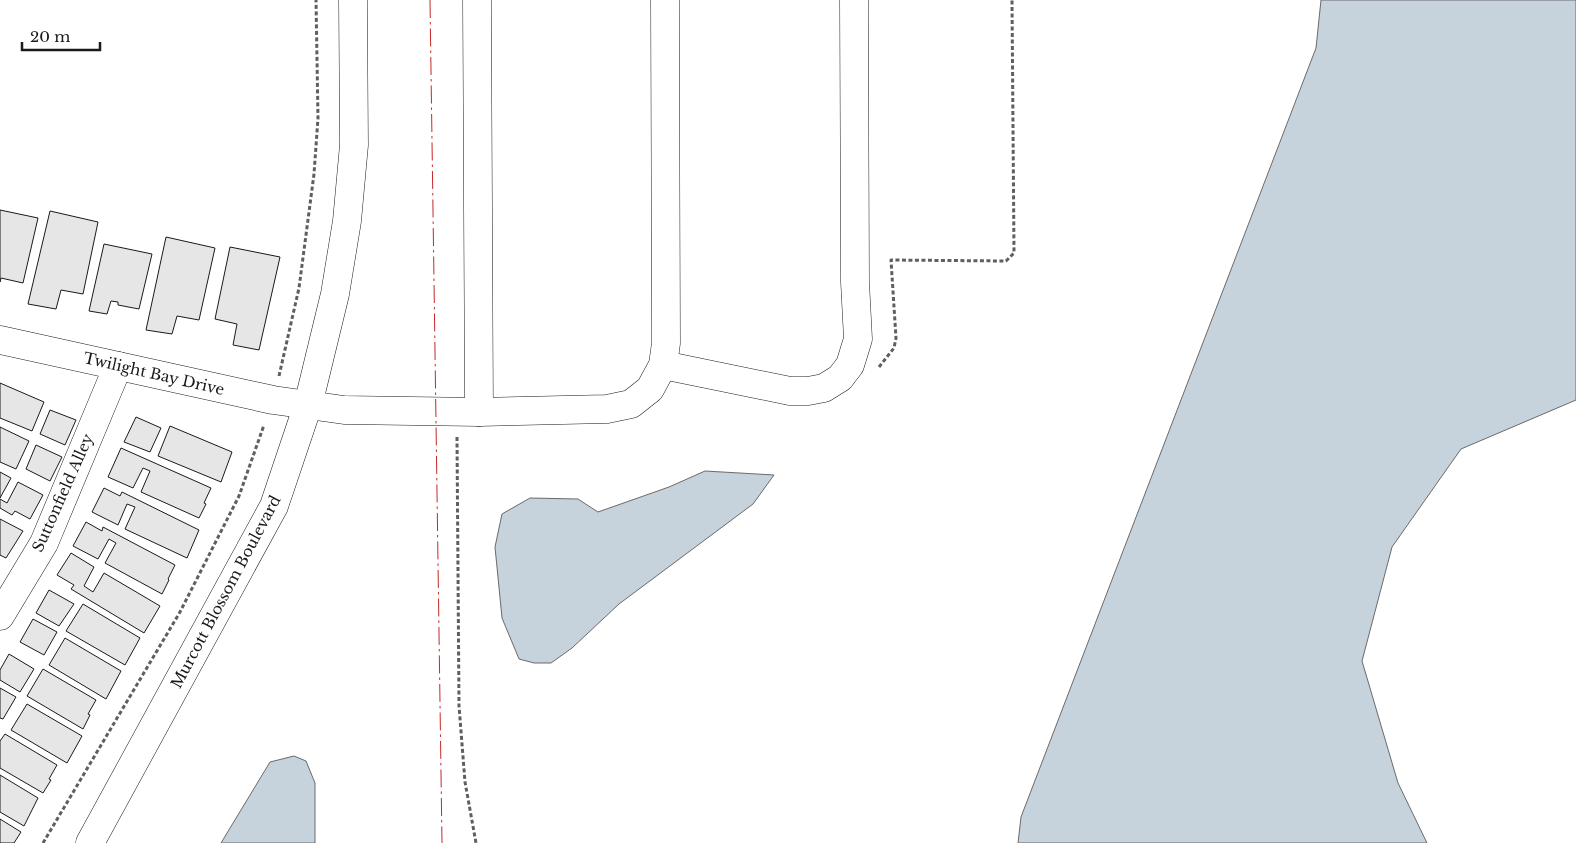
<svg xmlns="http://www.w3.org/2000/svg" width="1576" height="843" font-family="'Libre Baskerville',serif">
	<rect width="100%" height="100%" fill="#fff"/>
	<g fill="#c6d2dc" stroke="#6a6a6a">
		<polygon points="1321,0 1576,0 1576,400 1461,449 1392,547 1362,661 1398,783 1427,843 1018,843 1021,817 1316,48"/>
		<polygon points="705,471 774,475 753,504 619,604 572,648 551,663 534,663 519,659 502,618 495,547 502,514 530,498 578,499 598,512 669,487"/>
		<polygon points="294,756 306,761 315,783 315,843 221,843 270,762"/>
	</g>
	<g fill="#e6e6e6" stroke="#1a1a1a">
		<polygon points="0,210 38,218 23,283 1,278 0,282"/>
		<polygon points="50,211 98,222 83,294 61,290 56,309 28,304"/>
		<polygon points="166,237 215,248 199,320 177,316 172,334 146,330"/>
		<polygon points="104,244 152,254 139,309 118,305 118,302 111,301 107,314 89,311"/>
		<polygon points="230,247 280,257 259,350 233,345 237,324 215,319"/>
		<polygon points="0,383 44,402 32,431 0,418"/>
		<polygon points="50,410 76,420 65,445 40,434"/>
		<polygon points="136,417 161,428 150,452 124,442"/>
		<polygon points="170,426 232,452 221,482 158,456"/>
		<polygon points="0,427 29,441 16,469 0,462"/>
		<polygon points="36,445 62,457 50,481 26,469"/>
		<polygon points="121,448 211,488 204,503 206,504 199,518 141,492 150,471 143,468 133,488 108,477"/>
		<polygon points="0,472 11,478 0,498"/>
		<polygon points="18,482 43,495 30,519 15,511 12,515 0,508 0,499 7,503"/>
		<polygon points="104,488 120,496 122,492 199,530 187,558 125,529 135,507 127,504 118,525 92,512"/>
		<polygon points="0,519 23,531 6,558 0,555"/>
		<polygon points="86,522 102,531 103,527 175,565 168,579 169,580 162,594 105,563 116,543 109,539 98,559 73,546"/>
		<polygon points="71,553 94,567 84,586 93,592 104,573 160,606 144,633 71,589 74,585 57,575"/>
		<polygon points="49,590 74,604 59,626 36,613"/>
		<polygon points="83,604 140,638 125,665 66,631"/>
		<polygon points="33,619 57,632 44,655 20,642"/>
		<polygon points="65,638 121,671 106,699 49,665"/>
		<polygon points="9,654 34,669 20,692 0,680 0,670"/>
		<polygon points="43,669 96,700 88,714 90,715 83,729 27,696"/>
		<polygon points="0,688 16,697 3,719 0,718"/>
		<polygon points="27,704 82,736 67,763 11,730"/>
		<polygon points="5,734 57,765 49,779 51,780 43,793 0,768 0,741"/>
		<polygon points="0,775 38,798 24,826 0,812"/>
		<polygon points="0,819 21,832 14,843 0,843"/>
	</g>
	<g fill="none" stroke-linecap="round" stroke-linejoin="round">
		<g stroke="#1a1a1a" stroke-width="29">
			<g id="minor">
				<polyline points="477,0 479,412"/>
				<polyline points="0,340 273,400 344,410 479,412 607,409 631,404 650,389 663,365 666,343 665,0"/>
				<polyline points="663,365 790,391 808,391 824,388 840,378 850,365 858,339 855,282 854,0"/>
				<polyline points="0,616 44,543 118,366"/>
				<polyline points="90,843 274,506 308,405 335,294 347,221 354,145 353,0"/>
			</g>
		</g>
		<g stroke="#5f5f5f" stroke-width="3" stroke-dasharray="4 2.5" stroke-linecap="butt">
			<polyline points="879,367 894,348 896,338 891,260 1006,261 1014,253 1012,0"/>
			<polyline points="279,376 299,288 314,174 318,118 316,0"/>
			<polyline points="457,437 459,706 465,782 476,843"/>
			<polyline points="43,843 180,612 239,496 264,425"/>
		</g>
		<use href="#minor" stroke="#fff" stroke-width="28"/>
		<polyline stroke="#c62828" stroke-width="1" stroke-dasharray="18 4 2.5 4" stroke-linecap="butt" points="430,0 442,843"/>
	</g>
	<g text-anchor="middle" stroke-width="4" stroke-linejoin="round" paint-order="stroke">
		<g font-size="15" fill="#1a1a1a" stroke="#fff">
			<text transform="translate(154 374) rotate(13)" y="5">Twilight Bay Drive</text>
			<text transform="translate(63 493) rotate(-66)" y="5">Suttonfield Alley</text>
			<text transform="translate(226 592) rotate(-62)" y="5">Murcott Blossom Boulevard</text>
		</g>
	</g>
	<path d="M22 42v8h78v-8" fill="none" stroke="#1a1a1a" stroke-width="2.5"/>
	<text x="30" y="42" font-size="15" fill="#1a1a1a" stroke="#ffffff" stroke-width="4" paint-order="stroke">20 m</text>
</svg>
